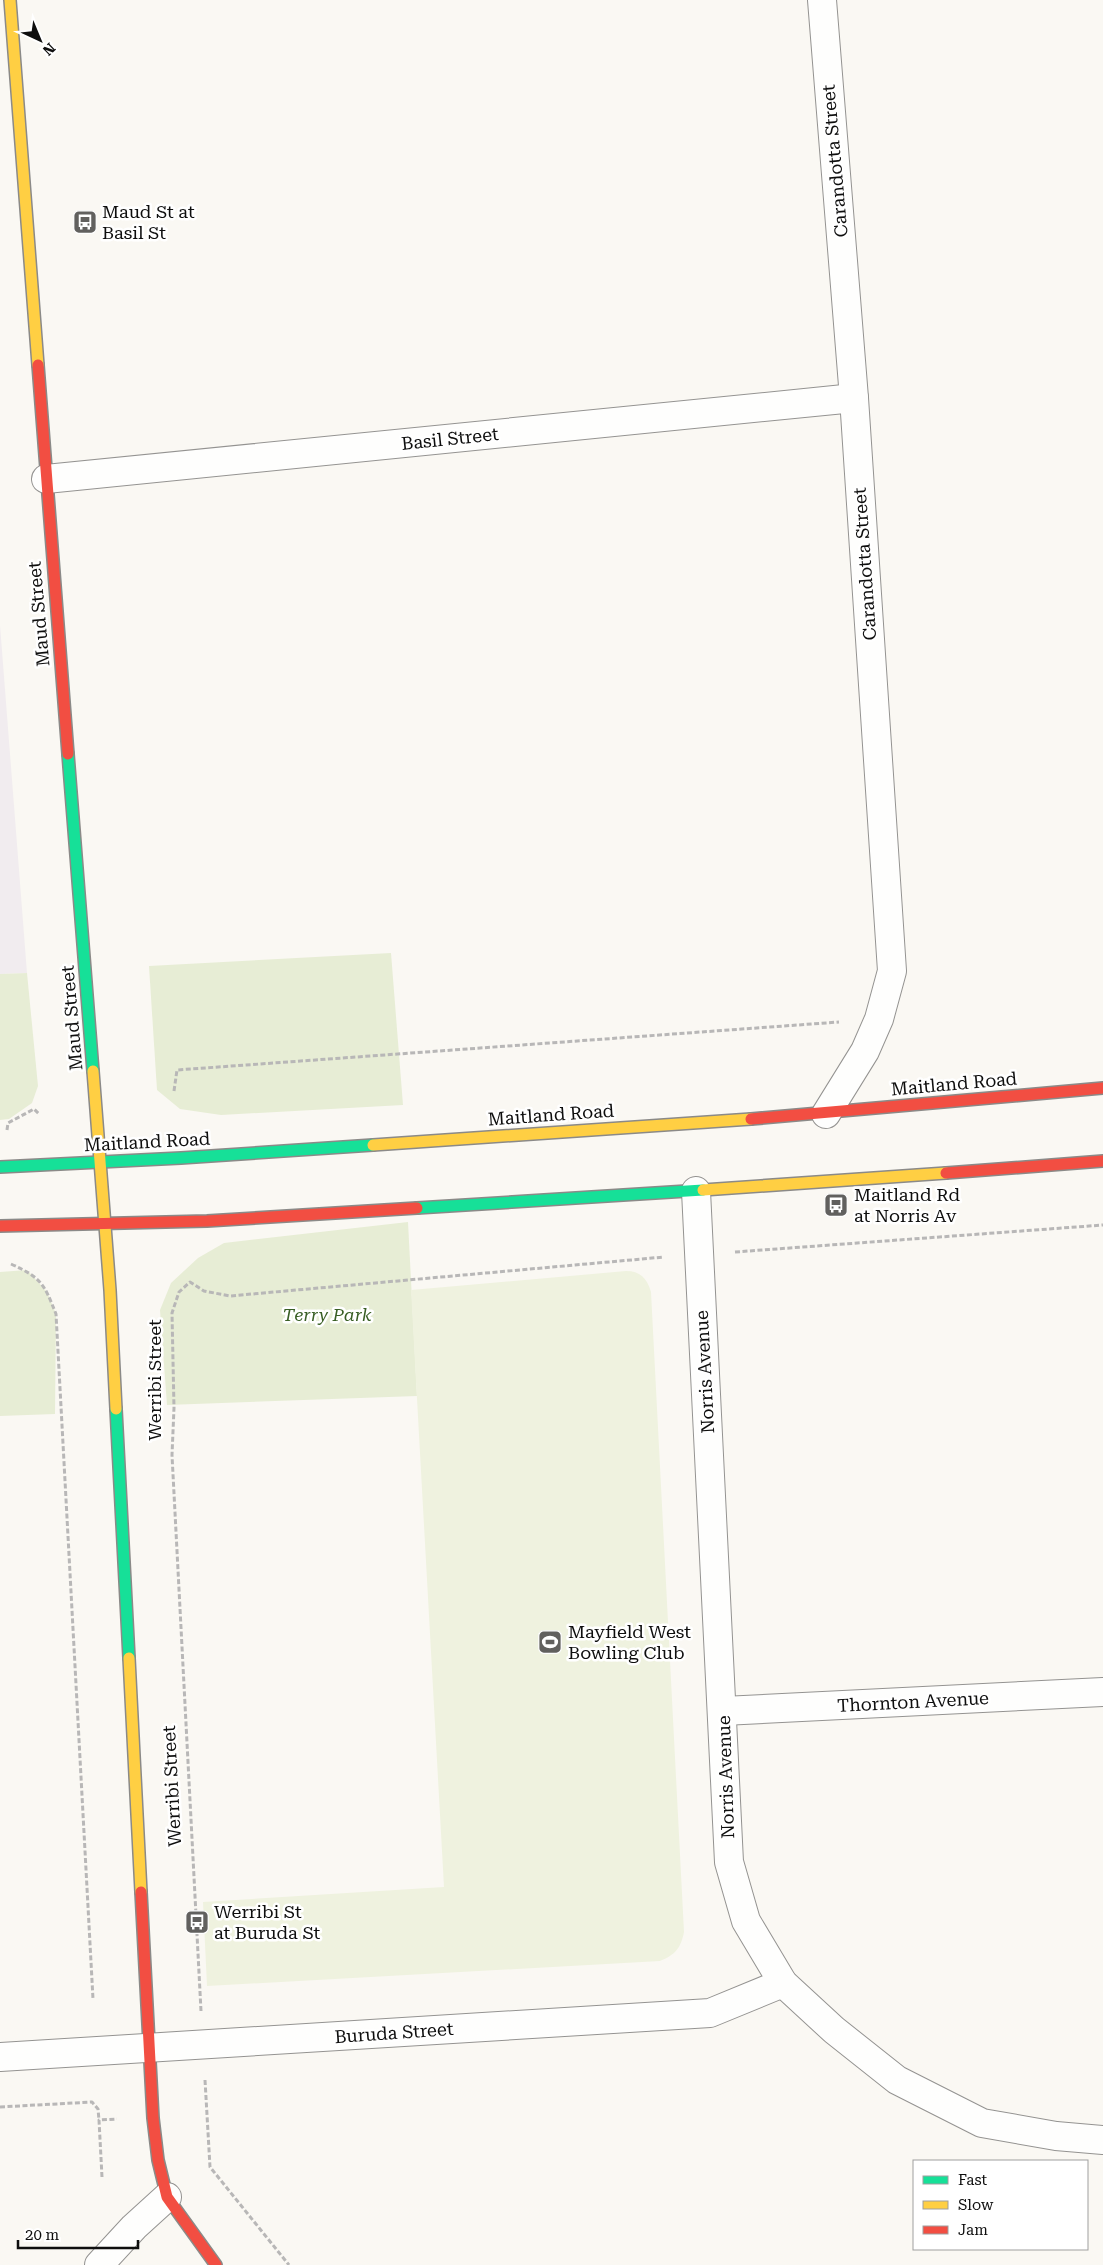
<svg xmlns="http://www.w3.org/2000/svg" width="1103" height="2265" font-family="'Roboto Serif',serif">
	<rect width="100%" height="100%" fill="#faf8f3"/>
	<polygon fill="#f1ecef" points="0,625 27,973 0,974"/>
	<g fill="#e7edd5">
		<polygon points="391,953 403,1105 221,1115 180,1109 157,1090 149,966"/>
		<polygon points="27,973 38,1086 32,1103 9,1119 0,1120 0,974"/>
		<polygon points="408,1222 417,1396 167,1405 160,1310 171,1283 198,1258 224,1243"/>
		<polygon points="27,1270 47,1292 56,1314 55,1414 0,1416 0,1272"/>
	</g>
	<path fill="#eff2df" d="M626,1271C640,1271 647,1278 651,1292L684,1932C681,1948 675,1955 660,1961L207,1986L203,1902L444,1887L411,1290Z"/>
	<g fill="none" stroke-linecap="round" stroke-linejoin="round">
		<g stroke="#949391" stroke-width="30">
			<g id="street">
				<polyline points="822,0 854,398 892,971 879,1019 865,1051 826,1114"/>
				<polyline points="46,479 854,398"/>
				<polyline points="696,1191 729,1862 746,1921 783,1983 834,2030 897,2080 982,2123 1056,2136 1103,2140"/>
				<polyline points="723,1711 1103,1692"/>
				<polyline points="0,2057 710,2013 783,1983"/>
				<polyline points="99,2265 134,2227 167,2197"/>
			</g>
		</g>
		<g stroke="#8b8a88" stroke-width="14">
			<g id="fast">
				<polyline points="68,754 93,1071"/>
				<polyline points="0,1167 181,1158 373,1145"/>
				<polyline points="417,1208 703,1190"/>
				<polyline points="116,1409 129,1658"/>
			</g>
		</g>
		<g stroke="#8b8a88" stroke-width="14">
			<g id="slow">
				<polyline points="10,0 38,365"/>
				<polyline points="93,1071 110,1290 116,1409"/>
				<polyline points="373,1145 751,1119"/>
				<polyline points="703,1190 946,1173"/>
				<polyline points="129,1658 141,1892"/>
			</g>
		</g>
		<g stroke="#8b8a88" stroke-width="14">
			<g id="jam">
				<polyline points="38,365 68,754"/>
				<polyline points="751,1119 1103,1088"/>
				<polyline points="946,1173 1103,1161"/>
				<polyline points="0,1226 207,1221 417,1208"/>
				<polyline points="141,1892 153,2118 158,2160 167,2197 216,2265"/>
			</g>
		</g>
		<g stroke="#b8b7b7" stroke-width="3" stroke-dasharray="5 2.5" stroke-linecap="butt">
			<polyline points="174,1091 177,1070 839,1022"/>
			<polyline points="7,1130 8,1123 34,1109 39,1114"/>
			<polyline points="735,1252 1103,1225"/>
			<path d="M11,1264C42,1278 44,1284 56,1314L93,1999"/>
			<polyline points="201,2011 172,1455 174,1408 172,1313 179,1292 190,1282 204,1291 230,1296 664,1257"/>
			<polyline points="205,2080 210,2167 289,2265"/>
			<polyline points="0,2107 92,2102 98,2109 99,2120"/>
			<polyline points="102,2177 99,2120 117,2119"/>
		</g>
		<use href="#street" stroke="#fefefd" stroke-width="28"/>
		<use href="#fast" stroke="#16e098" stroke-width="11"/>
		<use href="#slow" stroke="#ffcf43" stroke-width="11"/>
		<use href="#jam" stroke="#f24e42" stroke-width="11"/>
	</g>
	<defs>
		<g id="bus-square" transform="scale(1.25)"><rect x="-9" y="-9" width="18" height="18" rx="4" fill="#61605e" stroke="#fff"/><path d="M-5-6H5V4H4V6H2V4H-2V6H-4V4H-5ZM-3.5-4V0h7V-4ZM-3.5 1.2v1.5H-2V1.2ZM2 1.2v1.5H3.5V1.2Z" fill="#fff"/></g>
		<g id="stadium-square" transform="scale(1.25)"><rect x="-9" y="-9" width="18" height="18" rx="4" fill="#61605e" stroke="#fff"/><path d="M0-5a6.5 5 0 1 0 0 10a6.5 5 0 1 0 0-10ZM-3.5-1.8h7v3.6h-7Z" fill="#fff"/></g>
	</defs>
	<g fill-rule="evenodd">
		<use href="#bus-square" x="85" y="222"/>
		<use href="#bus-square" x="836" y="1205"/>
		<use href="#stadium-square" x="550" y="1642"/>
		<use href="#bus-square" x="197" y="1922"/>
	</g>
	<g text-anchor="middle" stroke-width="5" stroke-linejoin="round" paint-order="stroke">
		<g font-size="18" fill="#0e0e0e" stroke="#fff">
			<text transform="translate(835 161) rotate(-95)" y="6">Carandotta Street</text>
			<text transform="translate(450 439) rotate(-6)" y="6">Basil Street</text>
			<text transform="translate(865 564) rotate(-94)" y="6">Carandotta Street</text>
			<text transform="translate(39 614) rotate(-95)" y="6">Maud Street</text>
			<text transform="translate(72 1018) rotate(-95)" y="6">Maud Street</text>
			<text transform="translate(954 1084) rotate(-5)" y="6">Maitland Road</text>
			<text transform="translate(551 1115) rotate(-4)" y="6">Maitland Road</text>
			<text transform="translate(147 1142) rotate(-3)" y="6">Maitland Road</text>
			<text transform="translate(705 1372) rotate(-93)" y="6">Norris Avenue</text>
			<text transform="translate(155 1380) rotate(-90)" y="6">Werribi Street</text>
			<text transform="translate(913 1702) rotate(-3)" y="6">Thornton Avenue</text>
			<text transform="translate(726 1777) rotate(-92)" y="6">Norris Avenue</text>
			<text transform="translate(172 1786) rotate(-93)" y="6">Werribi Street</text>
			<text transform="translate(394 2033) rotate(-4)" y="6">Buruda Street</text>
		</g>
		<g font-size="18" fill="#0e0e0e" stroke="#fff" text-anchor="start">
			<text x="102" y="218">Maud St at<tspan x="102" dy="21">Basil St</tspan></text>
			<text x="854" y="1201">Maitland Rd<tspan x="854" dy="21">at Norris Av</tspan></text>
			<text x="568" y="1638">Mayfield West<tspan x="568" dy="21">Bowling Club</tspan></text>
			<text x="214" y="1918">Werribi St<tspan x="214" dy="21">at Buruda St</tspan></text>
		</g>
		<g font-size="18" font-style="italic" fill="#395f25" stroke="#fff">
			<text x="327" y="1321">Terry Park</text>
		</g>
	</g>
	<rect x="913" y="2160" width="175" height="90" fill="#ffffff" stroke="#9f9f9f"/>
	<rect x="923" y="2176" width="25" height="8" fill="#16e098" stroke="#9f9f9f"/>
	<text x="958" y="2185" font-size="15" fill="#0e0e0e">Fast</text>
	<rect x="923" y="2201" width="25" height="8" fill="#ffcf43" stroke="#9f9f9f"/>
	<text x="958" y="2210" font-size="15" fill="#0e0e0e">Slow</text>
	<rect x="923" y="2226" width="25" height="8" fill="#f24e42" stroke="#9f9f9f"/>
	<text x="958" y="2235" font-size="15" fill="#0e0e0e">Jam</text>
	<g transform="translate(40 40) rotate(136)" stroke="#ffffff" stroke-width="4" paint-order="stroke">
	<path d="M0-4L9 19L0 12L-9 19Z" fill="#0e0e0e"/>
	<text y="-8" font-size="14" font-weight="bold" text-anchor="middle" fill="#0e0e0e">N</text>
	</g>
	<path d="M18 2240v8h120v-8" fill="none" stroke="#0e0e0e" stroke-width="2.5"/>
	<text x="25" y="2240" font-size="15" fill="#0e0e0e" stroke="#ffffff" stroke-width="4" paint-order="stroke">20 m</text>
</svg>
